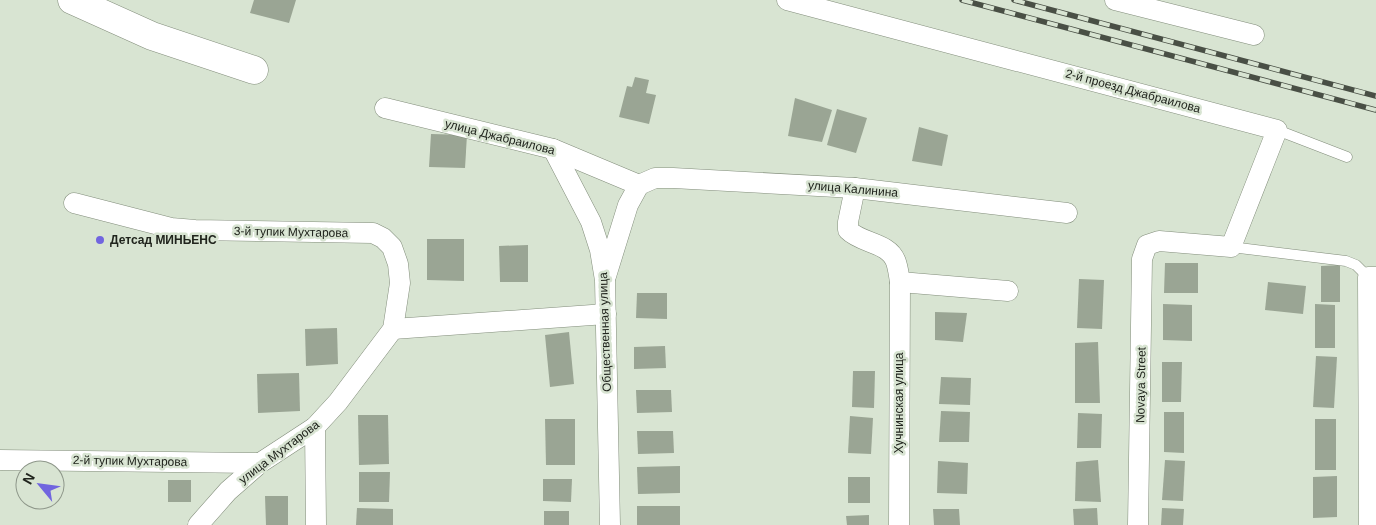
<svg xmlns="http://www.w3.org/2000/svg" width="1376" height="525" font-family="Arial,sans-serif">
	<rect width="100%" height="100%" fill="#d8e4d2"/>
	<g fill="#9aa594">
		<polygon points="254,0 296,0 289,23 250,13"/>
		<polygon points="635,77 649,80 646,93 656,95 649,124 619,117 627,86 632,87"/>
		<polygon points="795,98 832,110 822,142 788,136"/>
		<polygon points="837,109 867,118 856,153 827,145"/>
		<polygon points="919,127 948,135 942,166 912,161"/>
		<polygon points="431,134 467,135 465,168 429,167"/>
		<polygon points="427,239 464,239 464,281 427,280"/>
		<polygon points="528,245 528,282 500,282 499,246"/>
		<polygon points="1165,263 1198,263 1198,293 1164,293"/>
		<polygon points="1340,265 1340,302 1321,302 1321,266"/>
		<polygon points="1079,279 1104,280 1102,329 1077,328"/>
		<polygon points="1268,282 1306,286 1303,314 1265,310"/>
		<polygon points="637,293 667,293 667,319 636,318"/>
		<polygon points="1163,304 1192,305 1192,341 1163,340"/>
		<polygon points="1315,304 1335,305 1335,348 1315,348"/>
		<polygon points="935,312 967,313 963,342 935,340"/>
		<polygon points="337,328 338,364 306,366 305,329"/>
		<polygon points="569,332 574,384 550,387 545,335"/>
		<polygon points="1098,342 1100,403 1075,403 1075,343"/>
		<polygon points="665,346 666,368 634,369 634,347"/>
		<polygon points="1316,356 1337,357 1334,408 1313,407"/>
		<polygon points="1162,362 1182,362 1181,402 1162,402"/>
		<polygon points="853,371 875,371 874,408 852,407"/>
		<polygon points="299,373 300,411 258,413 257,374"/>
		<polygon points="941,377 971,378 970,405 939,404"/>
		<polygon points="636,390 671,390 672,412 637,413"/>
		<polygon points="941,411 970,412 969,442 939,442"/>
		<polygon points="1164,412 1184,412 1184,453 1164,452"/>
		<polygon points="1078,413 1102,414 1101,448 1077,448"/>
		<polygon points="358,415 388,415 389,464 359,465"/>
		<polygon points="850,416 873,418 871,454 848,453"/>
		<polygon points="545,419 575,419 575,465 546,465"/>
		<rect x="1315" y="419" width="21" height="51"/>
		<polygon points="637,431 673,431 674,453 638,454"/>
		<polygon points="1098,460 1101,502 1075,501 1076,462"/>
		<polygon points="1165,460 1185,461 1183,501 1162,500"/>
		<polygon points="938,461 968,463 967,494 937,493"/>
		<polygon points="680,466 680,493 638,494 637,467"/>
		<polygon points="359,472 390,472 389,502 359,502"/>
		<polygon points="1337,476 1337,517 1313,518 1313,477"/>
		<rect x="848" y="477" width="22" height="26"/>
		<polygon points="543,479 572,479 571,502 543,501"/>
		<rect x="168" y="480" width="23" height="22"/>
		<polygon points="265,496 288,496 288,525 266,525"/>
		<rect x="637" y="506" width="43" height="19"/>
		<polygon points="357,508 393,509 393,525 356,525"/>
		<polygon points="1097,508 1098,525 1074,525 1073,509"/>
		<polygon points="1162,508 1184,509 1183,525 1161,525"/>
		<polygon points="933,509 959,509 960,525 934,525"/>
		<rect x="544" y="511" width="25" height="14"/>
		<polygon points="869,515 869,525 847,525 846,516"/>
	</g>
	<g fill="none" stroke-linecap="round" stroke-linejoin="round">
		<g stroke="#828d7b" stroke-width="11">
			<g id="lane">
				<polyline points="1277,130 1347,157"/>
				<polyline points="1231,247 1346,261 1356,265 1368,277"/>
			</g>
		</g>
		<g stroke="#828d7b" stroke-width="21">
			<g id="street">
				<polyline points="787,0 1277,130 1231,247 1159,241 1147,245 1142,259 1138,525"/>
				<polyline points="1115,0 1254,35"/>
				<polyline points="385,108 553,149 639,185"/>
				<polyline points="553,149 591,222 600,250 605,280 610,525"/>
				<polyline points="639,185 655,178 673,178 855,188 1067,213"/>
				<path d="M855,188L848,222V230C862,244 889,242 896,262C898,268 899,275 900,282L1008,291"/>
				<polyline points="74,203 171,228 195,230 373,233 383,238 392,247 398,264 400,283 393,329 338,402 315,427 260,463 228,491 198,525"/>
				<polyline points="606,276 628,205 639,185"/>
				<polyline points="393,329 606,314"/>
				<polyline points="315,427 316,525"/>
				<polyline points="0,460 260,463"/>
				<polyline points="899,525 900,282"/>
				<polyline points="1369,525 1368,277 1376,277"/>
			</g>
		</g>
		<g stroke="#828d7b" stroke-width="29">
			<polyline id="secondary" points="72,0 152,36 254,70"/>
		</g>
		<use href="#lane" stroke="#fff" stroke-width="10"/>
		<use href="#street" stroke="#fff" stroke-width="20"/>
		<use href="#secondary" stroke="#fff" stroke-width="28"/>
		<g stroke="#494f45" stroke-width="5.5">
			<g id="rail">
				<polyline points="962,0 1376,110"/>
				<polyline points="1014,0 1376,96"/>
			</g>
		</g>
		<use href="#rail" stroke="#d8e4d2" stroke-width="4" stroke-dasharray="11" stroke-linecap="butt"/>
	</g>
	<circle fill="#7165df" stroke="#d8e4d2" stroke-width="2" cx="100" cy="240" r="5"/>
	<g text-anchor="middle" stroke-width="5" stroke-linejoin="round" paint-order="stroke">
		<g font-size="12" fill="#20241d" stroke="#d8e4d2">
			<text transform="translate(1133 91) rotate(15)" y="4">2-й проезд Джабраилова</text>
			<text transform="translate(500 137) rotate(14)" y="4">улица Джабраилова</text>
			<text transform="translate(853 189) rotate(5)" y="4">улица Калинина</text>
			<text transform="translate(291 232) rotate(1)" y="4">3-й тупик Мухтарова</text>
			<text transform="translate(605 332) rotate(-92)" y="4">Общественная улица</text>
			<text transform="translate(1141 385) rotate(-89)" y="4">Novaya Street</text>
			<text transform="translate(899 403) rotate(-90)" y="4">Хучнинская улица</text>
			<text transform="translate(279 452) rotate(-37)" y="4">улица Мухтарова</text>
			<text transform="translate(130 461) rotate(1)" y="4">2-й тупик Мухтарова</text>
		</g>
		<g font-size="12" font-weight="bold" fill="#20241d" stroke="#d8e4d2" text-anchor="start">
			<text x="110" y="244">Детсад МИНЬЕНС</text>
		</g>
	</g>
	<g transform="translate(40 485) rotate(299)"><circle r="24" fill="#d8e4d2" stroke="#8e978a"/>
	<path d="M0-4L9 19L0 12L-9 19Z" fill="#7165df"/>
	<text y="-8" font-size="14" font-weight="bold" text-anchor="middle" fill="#20241d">N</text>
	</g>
</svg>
